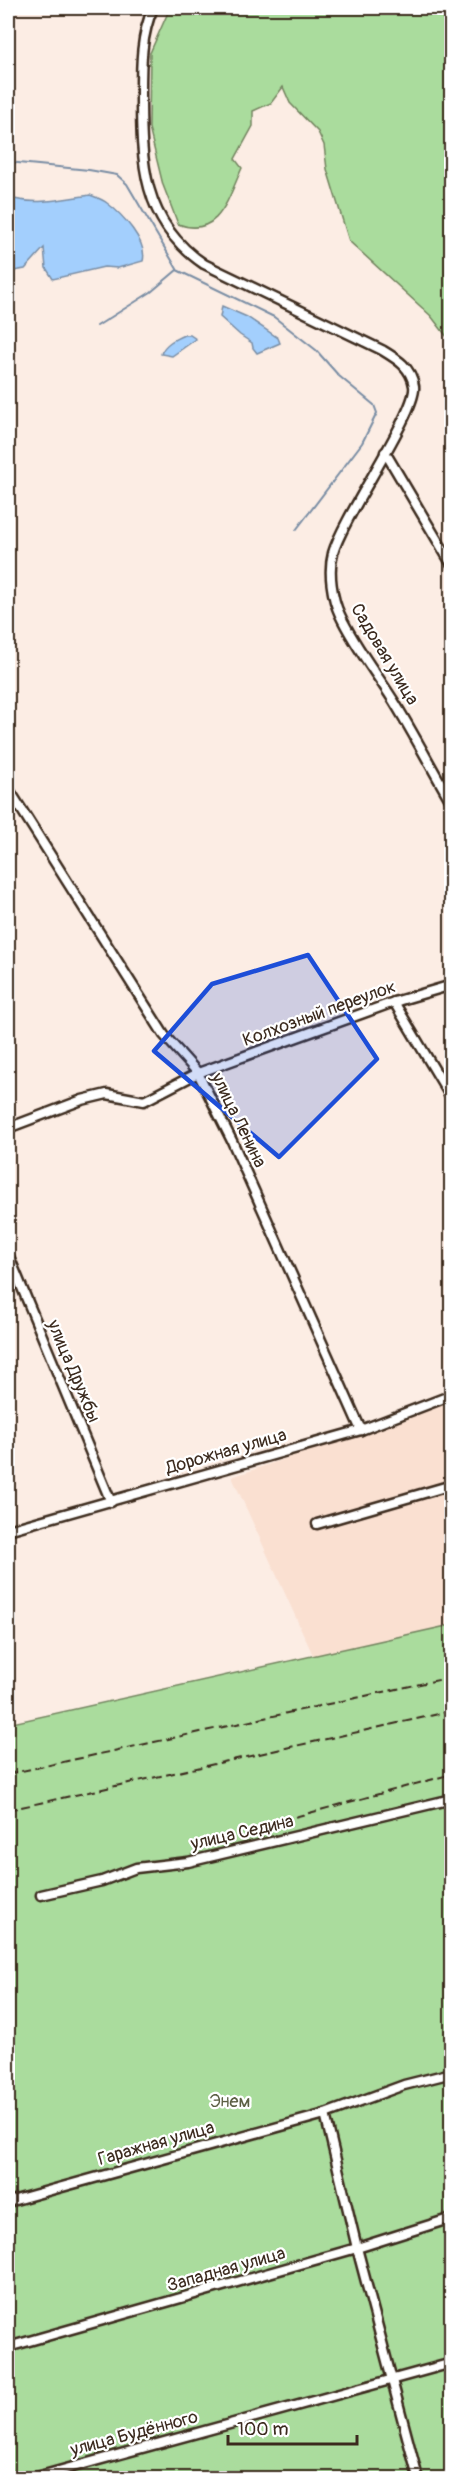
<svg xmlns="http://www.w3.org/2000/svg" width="459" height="2486" font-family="Pangolin,sans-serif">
	<rect width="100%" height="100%" fill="#fcede4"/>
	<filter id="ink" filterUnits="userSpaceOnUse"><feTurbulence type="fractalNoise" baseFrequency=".0167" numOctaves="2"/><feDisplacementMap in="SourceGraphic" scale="12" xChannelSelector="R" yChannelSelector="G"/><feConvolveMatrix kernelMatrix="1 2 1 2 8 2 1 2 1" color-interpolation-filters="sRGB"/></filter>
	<g filter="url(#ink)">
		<polygon fill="#fae0d1" points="451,1402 451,1800 327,1686 232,1477"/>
		<g fill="#aadc9d" stroke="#72835e" stroke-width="1.5">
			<path d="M170,8H451V342L431,316L349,241L327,169L324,145L318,132L290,103L283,87L271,103L253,111V126L235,159L242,168C228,198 219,239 178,224L163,185L149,128L150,53Z"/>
			<polygon points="451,1625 451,2478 8,2478 8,1724"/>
		</g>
		<g fill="#a3cffd" stroke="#798da4" stroke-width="1.5">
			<path d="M90,195C95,197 102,199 107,203C122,214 148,242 143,261L118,268L104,267L53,279L46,268L44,248L25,269L14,271L8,300V197C32,206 64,199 90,195Z"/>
			<polygon points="222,306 247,317 278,338 280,343 257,353 253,348 252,343 240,335 220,317"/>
			<path d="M184,335H190L196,339L172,356L161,354C164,344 175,339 184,335Z"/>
		</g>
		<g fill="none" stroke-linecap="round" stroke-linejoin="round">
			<g stroke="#798da4" stroke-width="2">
				<polyline points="8,162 89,170 117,175 127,184 177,269"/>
				<polyline points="97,326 151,292 177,270 274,317 316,350 339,376 374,405 377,413 362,443 296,530"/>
			</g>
			<g stroke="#3b2a1e" stroke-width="13">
				<g id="minor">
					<path d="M153,8C141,35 141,64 141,93C141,162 142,222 204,264L382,350C397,359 411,367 414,386C418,410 343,517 333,553C328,572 332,598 340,615C354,645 376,673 393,700C414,734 432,769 452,803"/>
					<polyline points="385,452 452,565"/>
					<polyline points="8,788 164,1035 198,1073 232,1141 361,1430"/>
					<polyline points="394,1002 452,1099"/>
					<polyline points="8,1128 82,1100 107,1094 144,1101 198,1073 394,1002 452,985"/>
					<polyline points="8,1254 111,1502"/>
					<polyline points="317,1524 452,1485"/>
					<polyline points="8,1530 361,1430 452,1395"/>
					<polyline points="41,1895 102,1881 136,1868 188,1862 452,1799"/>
					<polyline points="325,2114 357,2248 418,2478"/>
					<polyline points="8,2202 325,2114 404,2085 452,2073"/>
					<polyline points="8,2347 357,2248 452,2218"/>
					<polyline points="33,2478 452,2363"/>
				</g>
			</g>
			<use href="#minor" stroke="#fff" stroke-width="8"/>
			<g stroke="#3b2a1e" stroke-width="2" stroke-dasharray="9 4.5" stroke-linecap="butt">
				<polyline points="8,1774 452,1677"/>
				<polyline points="8,1810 452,1711"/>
				<polyline points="269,1824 452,1774"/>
				<polyline points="8,1910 11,1909"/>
			</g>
		</g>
	</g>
	<path fill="#1d4ed8" fill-opacity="0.2" stroke="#1d4ed8" stroke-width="4.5" stroke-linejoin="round" d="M308,955L377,1059L279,1157L154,1051L212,984Z"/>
	<g text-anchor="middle" stroke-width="4.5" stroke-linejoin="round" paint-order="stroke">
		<g font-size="18" fill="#3b2a1e" stroke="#fff">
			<text transform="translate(385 654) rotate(59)" y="6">Садовая улица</text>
			<text transform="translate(319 1013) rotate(-20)" y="6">Колхозный переулок</text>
			<text transform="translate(239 1120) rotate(64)" y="6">улица Ленина</text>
			<text transform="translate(74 1371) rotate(67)" y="6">улица Дружбы</text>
			<text transform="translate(226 1451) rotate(-16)" y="6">Дорожная улица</text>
			<text transform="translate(242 1832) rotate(-13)" y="6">улица Седина</text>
			<text transform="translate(156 2143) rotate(-16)" y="6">Гаражная улица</text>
			<text transform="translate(226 2269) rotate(-16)" y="6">Западная улица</text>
			<text transform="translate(134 2433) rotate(-15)" y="6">улица Будённого</text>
		</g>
		<g font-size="18" fill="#5c5f44" stroke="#fff">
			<text x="230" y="2107">Энем</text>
		</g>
	</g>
	<rect width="459" height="2486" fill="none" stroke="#fff" stroke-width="30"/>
	<rect x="15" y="15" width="429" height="2456" fill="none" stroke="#3b2a1e" stroke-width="2" filter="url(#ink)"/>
	<path d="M228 2435v9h129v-9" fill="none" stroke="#3b2a1e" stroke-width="3"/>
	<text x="237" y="2435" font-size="18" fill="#3b2a1e" stroke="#ffffff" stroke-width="4.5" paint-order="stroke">100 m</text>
</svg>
